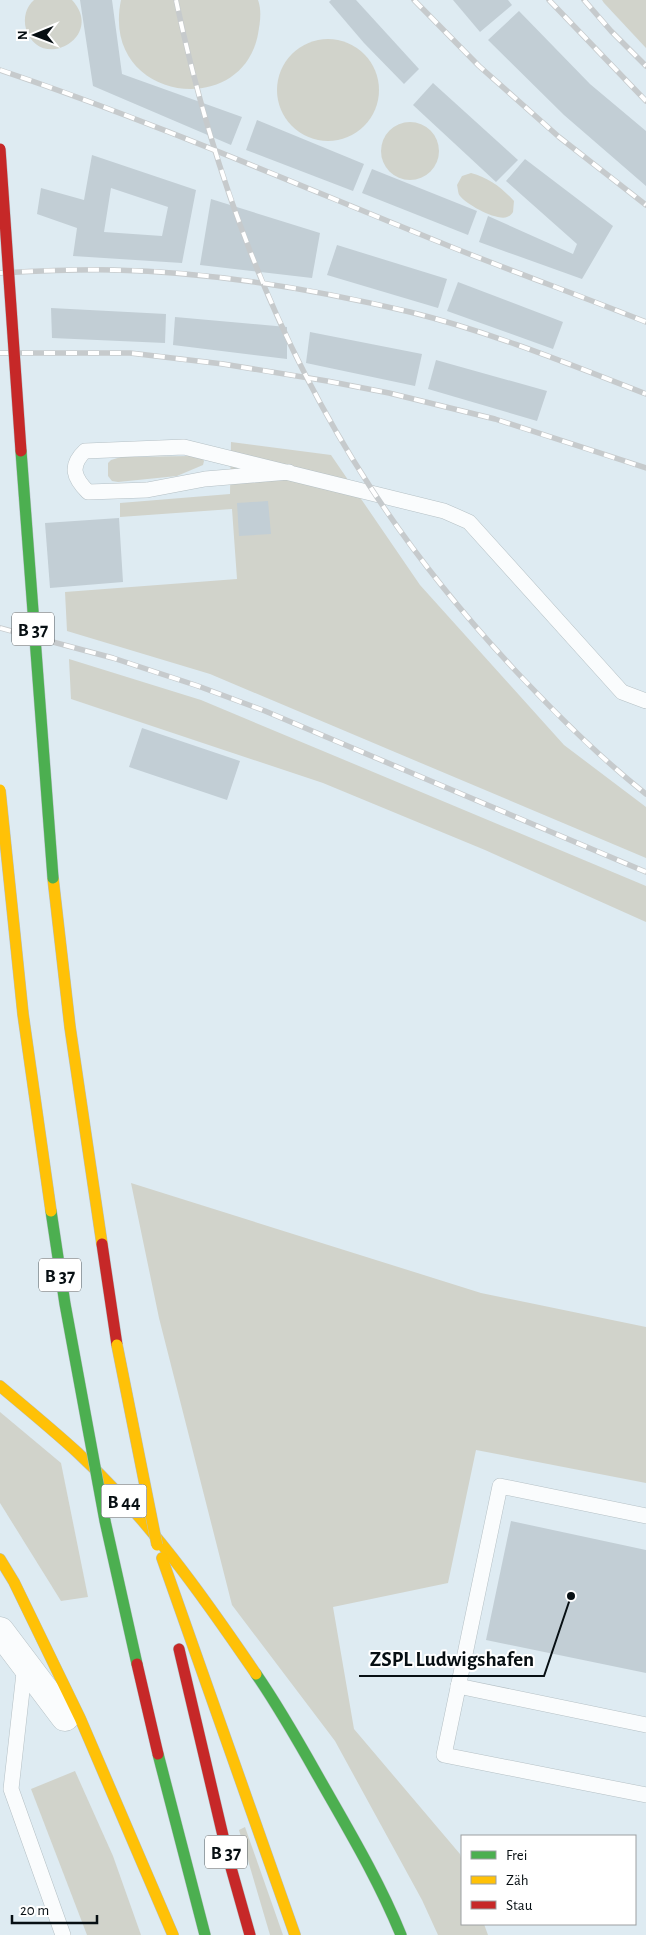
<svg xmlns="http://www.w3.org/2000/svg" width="646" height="1935" font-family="'Alegreya Sans',sans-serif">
	<rect width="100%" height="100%" fill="#deebf2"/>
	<g fill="#d1d3cb">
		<path d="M34,0H72C106,37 40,73 26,29C23,18 26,7 34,0Z"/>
		<path d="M121,0H258C262,11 260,23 258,34C242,121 100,101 121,0Z"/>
		<polygon points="602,0 646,0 646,48 604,3"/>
		<circle cx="328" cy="90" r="51"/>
		<circle cx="410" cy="151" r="29"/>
		<path d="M471,173C489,178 501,187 514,201L513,212C512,214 510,216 507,217C497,221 467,205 460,196C458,194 458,189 457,185L462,176Z"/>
		<polygon points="231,442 331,455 420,585 564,745 646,807 646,858 210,674 67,631 65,592 237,579 232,509 120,517 120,503 230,494"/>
		<polygon points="193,456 202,457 204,461 203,465 177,476 118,482 112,481 108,476 108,463 111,460 121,457"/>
		<polygon points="69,659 201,700 646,886 646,922 485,850 323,783 71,699"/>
		<polygon points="131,1183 481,1293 646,1327 646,1483 476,1450 448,1583 333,1607 354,1729 460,1854 462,1862 462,1924 484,1924 488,1935 438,1935 422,1900 335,1741 232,1605 159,1318"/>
		<polygon points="0,1412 61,1463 88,1597 61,1601 0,1503"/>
		<polygon points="75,1771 113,1856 141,1935 87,1935 31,1789"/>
		<polygon points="245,1827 283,1935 270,1935 239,1830"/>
	</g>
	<g fill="#c2ced5" fill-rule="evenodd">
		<polygon points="80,0 112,0 122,74 242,117 231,145 93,86"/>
		<polygon points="331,0 356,0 419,69 404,84 364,43 329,2"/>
		<polygon points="453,0 508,0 512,5 480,32"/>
		<polygon points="519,11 590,84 646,131 646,186 564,115 488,40"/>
		<polygon points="433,83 518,160 496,182 413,105"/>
		<polygon points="257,120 364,164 353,191 246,150"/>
		<path d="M92,155L196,190L182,263L73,256L77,228L37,214L41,188L84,200ZM111,188L168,207L162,236L104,232Z"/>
		<polygon points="525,159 613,226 582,279 479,242 488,216 573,254 577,244 506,181"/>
		<polygon points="372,169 477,211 468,235 362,193"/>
		<polygon points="211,199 320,233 312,278 200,265"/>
		<polygon points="337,245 447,279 438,308 327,275"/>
		<polygon points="458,282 563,322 553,349 447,311"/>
		<polygon points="51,308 166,314 165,343 52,338"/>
		<polygon points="175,317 287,327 287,359 173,345"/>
		<polygon points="310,332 422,354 415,386 306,363"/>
		<polygon points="436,360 547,391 537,421 428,389"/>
		<polygon points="268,501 271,534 239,536 237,503"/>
		<polygon points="119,518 123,582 50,588 45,523"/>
		<polygon points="142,728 240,761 227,800 129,767"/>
		<polygon points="511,1521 646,1550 646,1673 486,1640"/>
	</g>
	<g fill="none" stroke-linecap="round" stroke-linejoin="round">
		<g stroke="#b5c0c5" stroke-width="16">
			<g id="lane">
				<path d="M289,472L205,479L147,490L88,492C74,478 69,466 85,451L184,447L444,511L469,522L622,692L646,701"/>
				<polyline points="646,1516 500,1486 444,1755 646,1795"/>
				<polyline points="25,1664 11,1789 63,1935"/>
				<polyline points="458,1686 646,1725"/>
			</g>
		</g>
		<g stroke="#b5c0c5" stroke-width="29">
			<polyline id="street" points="0,1631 65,1717"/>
		</g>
		<g stroke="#b5c0c5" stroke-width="12">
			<g id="fast">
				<path d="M256,1674C281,1710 302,1748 323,1785C351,1834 380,1883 401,1935"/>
				<polyline points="158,1754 205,1935"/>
			</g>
		</g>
		<g stroke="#b5c0c5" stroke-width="12">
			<g id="slow">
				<polyline points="53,878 70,1027 102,1244"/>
				<path d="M0,1386C26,1408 53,1430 78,1453C147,1517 203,1596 256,1674"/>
				<polyline points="162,1558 295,1935"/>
				<polyline points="0,1559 14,1582 80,1718 173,1935"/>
			</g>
		</g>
		<g stroke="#b5c0c5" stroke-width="12">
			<g id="jam">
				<polyline points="102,1244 117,1345"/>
				<polyline points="179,1649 228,1857 250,1935"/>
			</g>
		</g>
		<use href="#lane" stroke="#fafcfd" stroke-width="15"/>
		<use href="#street" stroke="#fafcfd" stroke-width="28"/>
		<use href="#fast" stroke="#4caf50" stroke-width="11"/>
		<use href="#slow" stroke="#ffc107" stroke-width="11"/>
		<use href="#jam" stroke="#c62828" stroke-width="11"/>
		<g stroke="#c6cacc" stroke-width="5.5">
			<g id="rail">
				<path d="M176,0C212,170 274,339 369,485C411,550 460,611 512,667C554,712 598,756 646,794"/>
				<polyline points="414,0 479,66 559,137 646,205"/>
				<polyline points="549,0 646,101"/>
				<polyline points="584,0 611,31 646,66"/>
				<path d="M0,70C152,121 300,186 449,246C514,272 581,296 646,322"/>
				<path d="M0,273C38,271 76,269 114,270C213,272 313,289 410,312C491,332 569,364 646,394"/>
				<polyline points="0,353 130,353 223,364 327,381 389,393 495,419 646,468"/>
				<polyline points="0,628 113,658 198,686 265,711 646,872"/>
			</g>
		</g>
		<use href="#rail" stroke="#fff" stroke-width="4" stroke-dasharray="11" stroke-linecap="butt"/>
		<g stroke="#b5c0c5" stroke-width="12" stroke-linecap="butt">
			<g id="fast-bridge">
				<polyline points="21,451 53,878"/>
				<polyline points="51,1211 65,1304 105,1521 137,1664"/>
			</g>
		</g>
		<g stroke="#b5c0c5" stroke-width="12" stroke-linecap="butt">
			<g id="slow-bridge">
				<polyline points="0,790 23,1014 51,1211"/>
				<polyline points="117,1345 157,1545"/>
			</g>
		</g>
		<g stroke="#b5c0c5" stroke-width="12" stroke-linecap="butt">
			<g id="jam-bridge">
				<polyline points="0,149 21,451"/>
				<polyline points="137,1664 158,1754"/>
			</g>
		</g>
		<use href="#fast-bridge" stroke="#4caf50" stroke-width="11"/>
		<use href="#slow-bridge" stroke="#ffc107" stroke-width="11"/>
		<use href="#jam-bridge" stroke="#c62828" stroke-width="11"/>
	</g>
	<g text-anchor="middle" stroke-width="4" stroke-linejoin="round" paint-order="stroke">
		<g fill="#fff" stroke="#51575a" stroke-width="1">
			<rect x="12" y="612.5" width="42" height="33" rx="4"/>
			<rect x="39" y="1258.5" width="42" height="33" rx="4"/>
			<rect x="101.5" y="1484.5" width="45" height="33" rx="4"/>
			<rect x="205" y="1835.5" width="42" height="33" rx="4"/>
		</g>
		<g font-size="19" font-weight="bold" fill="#070f13">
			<text x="33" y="636">B 37</text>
			<text x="60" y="1282">B 37</text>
			<text x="124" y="1508">B 44</text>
			<text x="226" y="1859">B 37</text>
		</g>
	</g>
	<path fill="none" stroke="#070f13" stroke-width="2" d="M571 1596L544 1676H359"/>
	<circle fill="#070f13" stroke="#fff" stroke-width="2" cx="571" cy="1596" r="5"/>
	<g font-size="21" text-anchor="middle" font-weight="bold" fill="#070f13" stroke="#fff" stroke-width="4" stroke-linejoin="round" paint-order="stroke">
		<text x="452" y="1666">ZSPL Ludwigshafen</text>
	</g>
	<rect x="461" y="1835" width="175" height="90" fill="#ffffff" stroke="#9c9fa1"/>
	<rect x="471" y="1851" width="25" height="8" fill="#4caf50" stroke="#9c9fa1"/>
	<text x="506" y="1860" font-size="15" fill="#070f13">Frei</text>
	<rect x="471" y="1876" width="25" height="8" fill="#ffc107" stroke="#9c9fa1"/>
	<text x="506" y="1885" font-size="15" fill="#070f13">Zäh</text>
	<rect x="471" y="1901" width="25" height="8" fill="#c62828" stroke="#9c9fa1"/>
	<text x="506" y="1910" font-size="15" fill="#070f13">Stau</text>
	<g transform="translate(35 35) rotate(269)" stroke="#ffffff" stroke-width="4" paint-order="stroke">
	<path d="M0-4L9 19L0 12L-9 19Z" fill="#070f13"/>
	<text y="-8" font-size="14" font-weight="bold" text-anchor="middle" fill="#070f13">N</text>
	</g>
	<path d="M12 1915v8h85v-8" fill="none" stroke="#070f13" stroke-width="2.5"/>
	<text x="20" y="1915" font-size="15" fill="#070f13" stroke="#ffffff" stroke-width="4" paint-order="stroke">20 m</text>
</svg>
